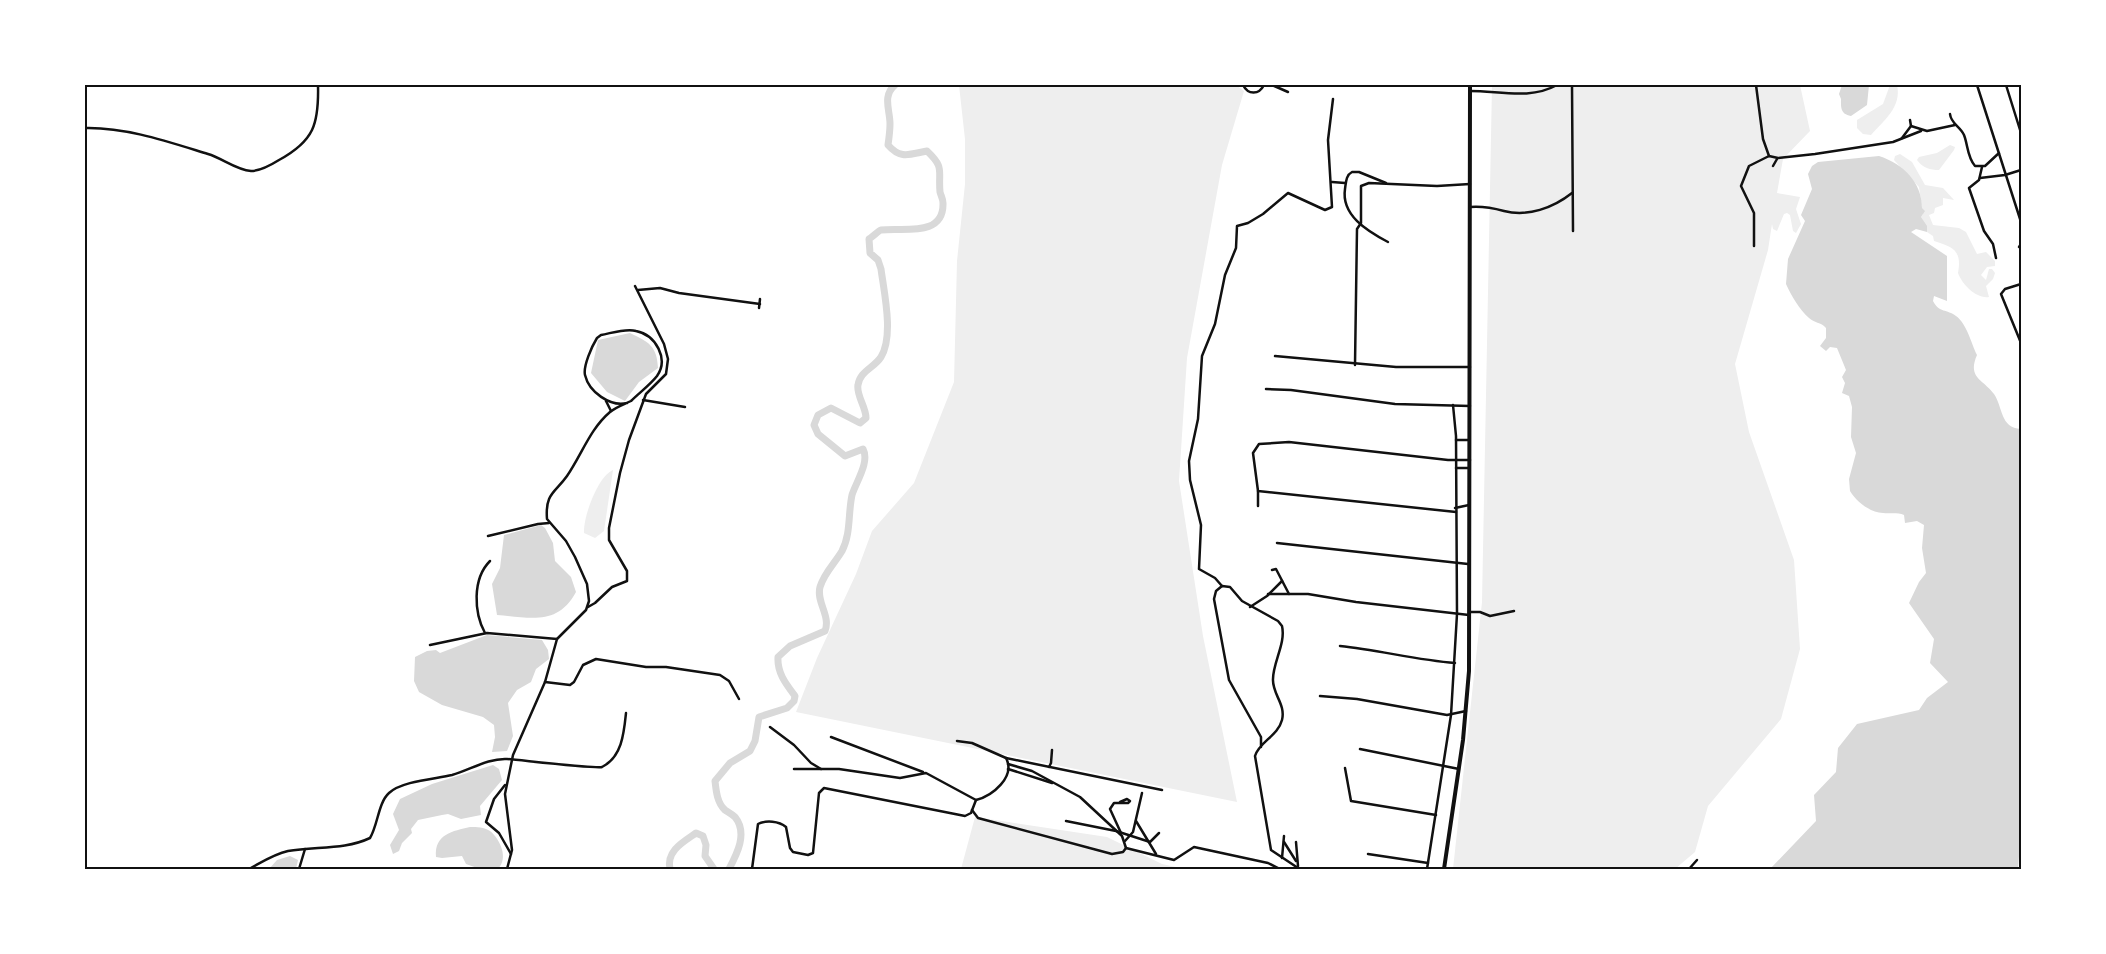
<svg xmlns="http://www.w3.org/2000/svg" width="2106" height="954" font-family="'Fira Sans',sans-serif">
	<rect width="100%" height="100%" fill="#fff"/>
	<g fill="#eee">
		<polygon points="959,85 1236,85 1244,91 1222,165 1187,358 1179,481 1203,636 1237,802 796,712 817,658 856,574 872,531 914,483 954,382 957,261 965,184 965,139"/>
		<polygon points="1492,85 1800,85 1810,131 1783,159 1777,193 1800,197 1796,209 1801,224 1796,233 1793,231 1790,215 1787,213 1784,214 1777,231 1773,229 1772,224 1768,250 1735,364 1749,432 1794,560 1800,649 1781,719 1708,806 1695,852 1675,869 1453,869 1482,602"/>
		<path d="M1890,85H1897C1902,107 1884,120 1871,135L1863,134L1857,128V120L1883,104Z"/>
		<path d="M1950,145L1955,147L1954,150L1939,170C1930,170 1923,168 1917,160L1919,157L1937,153Z"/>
		<path d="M1900,154L1912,162L1925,185L1943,188L1954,200L1943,198V205L1935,208L1934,213L1929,215L1933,225L1959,228L1966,232L1977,254L1986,252L1995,261V266L1987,267L1981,275L1986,280L1989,269H1992L1995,273L1993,279L1986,286L1989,297C1976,299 1962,284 1958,273C1962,251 1954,247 1934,241L1933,236L1927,232V228L1921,217L1923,214L1919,187L1894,160L1895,156Z"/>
		<path d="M613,470L604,531L595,538L584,533C583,517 598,476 613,470Z"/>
		<polygon points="975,817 1107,837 1162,864 1185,869 961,869"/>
	</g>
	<g fill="#d9d9d9">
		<path d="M1842,85H1869L1867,105L1851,116C1840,114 1841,107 1841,99L1839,94Z"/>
		<path d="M1879,156C1903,164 1922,182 1922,208L1925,211L1921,217L1927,226V232L1916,229L1911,232L1947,256V301L1934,296L1933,301C1939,313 1947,309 1956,316C1967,324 1971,343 1977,355C1967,378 1983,379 1994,394C2003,407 2000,428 2021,429V830L2018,869H1770L1816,821L1814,795L1836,772L1838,748L1857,724L1919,710L1927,698L1948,682L1930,663L1934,639L1909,603L1919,582L1926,573L1922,548L1924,525L1917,521L1905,523L1904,515C1897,512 1890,514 1883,513C1869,512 1857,502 1850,491L1849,479L1856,453L1851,437L1852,407L1849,396L1842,393L1845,383L1842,377L1846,370L1837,348L1830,347L1826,351L1820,346L1826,338V328C1821,322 1814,323 1809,318C1799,309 1791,295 1786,284L1788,259L1805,221L1801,215L1812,189L1808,174L1812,166L1818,162Z"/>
		<path d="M630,333C649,342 657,346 658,368L639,382L625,401L607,392L591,373L598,340Z"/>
		<path d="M541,525L545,528L553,543L555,561L571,577L576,592C557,627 529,617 497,615L492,584L500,568L504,535Z"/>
		<polygon points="487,635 542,640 548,650 549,659 536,669 531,682 517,690 508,703 513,736 507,751 492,752 495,737 494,725 483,717 442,705 419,692 414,681 415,657 427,651 436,650 440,653"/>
		<polygon points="493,765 499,769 502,780 480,806 481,815 461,819 448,814 442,815 418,820 411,829 412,833 402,843 399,851 393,854 390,845 399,830 393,814 400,799 432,784"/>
		<path d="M470,827C477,827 484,827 490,831C500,839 509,858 498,869H480L466,864L462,856L442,858L436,857C434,834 453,831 470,827Z"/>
		<polygon points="290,856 298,860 296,869 269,869 277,860"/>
	</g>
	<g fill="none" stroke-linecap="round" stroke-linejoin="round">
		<g stroke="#d9d9d9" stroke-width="7">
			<path d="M670,869C666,851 683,842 696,833L703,836L706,845L705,856L714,869"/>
			<path d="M729,869C737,854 748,833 735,817C732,814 728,812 725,810C717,803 716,790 715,781L730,763L750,751L755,741L759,717L787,708L794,701L795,696C786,684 777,673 778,657L790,646L825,631C831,616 816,602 820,587C824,573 835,563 842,551C851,534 848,513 852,495C856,482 870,462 863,449L845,456L818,434L814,425L818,415L831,408L860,423L866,418C866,407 856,395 858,385C860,371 874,368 881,357C894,336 884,292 881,269L878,260L870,253L869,239C873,237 878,231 881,230C902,227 944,238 943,203C943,199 941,196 940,192C938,170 945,168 927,151C910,154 901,160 888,145C889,138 890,131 890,124C890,110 882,96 895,85"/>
		</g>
		<g stroke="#111" stroke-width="2.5">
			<path d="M1243,85C1248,95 1259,95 1264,85"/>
			<polyline points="1272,85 1288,92"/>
			<polyline points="1572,85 1573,231"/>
			<polyline points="1756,85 1763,139 1769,156"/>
			<polyline points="1977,85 2021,222"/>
			<polyline points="2006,85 2021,133"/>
			<path d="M1470,91C1500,91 1530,100 1557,85"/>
			<path d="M1950,114C1951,124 1960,126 1964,135C1968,145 1967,157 1975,166H1985L1999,153"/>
			<polyline points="1910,120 1911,126 1927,131 1955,125"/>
			<path d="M85,128C126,127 169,142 208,154C222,158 236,170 251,171C261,171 271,165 279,160C314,141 319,124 318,85"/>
			<polyline points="1902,138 1911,126"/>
			<polyline points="1773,166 1777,159"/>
			<polyline points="1982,167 1979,180 1969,188 1984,231 1993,244 1996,258"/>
			<polyline points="1980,178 2005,175 2021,170"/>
			<polyline points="1332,182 1345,183"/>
			<path d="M1386,183L1359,172H1352C1346,175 1346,182 1345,189C1341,215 1367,231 1388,242"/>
			<path d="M1470,207C1482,206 1493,208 1504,211C1528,217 1553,208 1572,193"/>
			<polyline points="1754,246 1754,213 1741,186 1749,166 1769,156 1778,158 1815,154 1893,142 1921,131"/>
			<polyline points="2019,247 2021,244"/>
			<polyline points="2021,284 2005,289 2001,294 2021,343"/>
			<polyline points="638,290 660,288 679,293 760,304"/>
			<polyline points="759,308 760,299"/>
			<polyline points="1275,356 1396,367 1470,367"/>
			<polyline points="1355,365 1357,229 1361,223 1361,186 1369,183 1437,186 1470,184"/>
			<polyline points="1266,389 1291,390 1395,404 1470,406"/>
			<polyline points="643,400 685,407"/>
			<polyline points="606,401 611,411"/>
			<polyline points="1456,440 1469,440"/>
			<polyline points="1456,468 1469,468"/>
			<polyline points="1258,491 1258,506"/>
			<polyline points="1455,508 1469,505"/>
			<polyline points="1456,512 1258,491 1253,453 1259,444 1289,442 1448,460 1470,460"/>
			<polyline points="488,536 538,524 549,523"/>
			<polyline points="1277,543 1468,564"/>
			<polyline points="1272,570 1276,569 1289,594"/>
			<polyline points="1222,586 1215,578 1199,569 1201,525 1190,480 1189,461 1198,419 1202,356 1215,324 1225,275 1236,248 1237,226 1248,223 1263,214 1288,193 1325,210 1332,207 1328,140 1333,99"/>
			<polyline points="1268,594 1308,594 1356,602 1469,615"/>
			<polyline points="588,607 595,603 612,587 627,581 627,571 609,540 609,528 620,473 629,440 646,394 666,374 668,359 664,344 635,286"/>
			<polyline points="1250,607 1267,596 1282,581"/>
			<polyline points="1470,612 1480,612 1490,616 1514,611"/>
			<path d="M485,633C474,613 472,579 490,561"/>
			<polyline points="430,645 487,633 557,639"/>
			<path d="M1340,646C1379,650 1416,660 1455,663"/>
			<polyline points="545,682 570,685 574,682 583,665 596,659 646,667 666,667 720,675 729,681 739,699"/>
			<polyline points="1320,696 1357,699 1447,715 1466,711"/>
			<polyline points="770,727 794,745 811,763 821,769"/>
			<polyline points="831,737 923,772"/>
			<path d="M1261,747V737L1229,680L1214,599L1216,591L1222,586L1230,587L1242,601L1278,621L1282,626C1286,643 1273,662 1273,679C1272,694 1286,704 1282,720C1278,736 1259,742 1255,756L1271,850L1298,868"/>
			<polyline points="1360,749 1459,769"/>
			<polyline points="1006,758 1162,790"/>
			<polyline points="1008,764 1032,771 1080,797 1122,836 1126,848"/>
			<polyline points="1049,767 1051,763 1052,750"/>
			<polyline points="1345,768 1351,801 1436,815"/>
			<path d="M794,769H839L900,778L926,773L976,800C992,796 1016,777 1006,758L972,743L957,741"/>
			<polyline points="1008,769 1052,783"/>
			<polyline points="505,785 494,799 486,822 499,833 511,854"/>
			<polyline points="1120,802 1127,799 1130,801 1128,803 1114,803 1110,809 1121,833"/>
			<polyline points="972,810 978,818 1112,854 1123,852 1126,848 1174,860 1194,847 1268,863 1280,869"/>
			<polyline points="1066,821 1116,831 1150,842 1159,833"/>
			<polyline points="1136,821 1156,854"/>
			<polyline points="1125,841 1133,832 1142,793"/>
			<polyline points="1284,842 1296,861"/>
			<polyline points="1296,842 1298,866"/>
			<polyline points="1368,854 1428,863"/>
			<polyline points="1282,858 1284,836"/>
			<path d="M249,869C262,862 274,854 288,851C315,846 345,850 370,838C378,825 378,803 389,793C402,781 435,779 452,775C470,770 488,758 507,759C520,760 597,769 602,767C622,757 624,733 626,713"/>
			<polyline points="299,869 305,849"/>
			<path d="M507,869L512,850L505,794L513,755L545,682L557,639L586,610L589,601L587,584L575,557L566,541L547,519C545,493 555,493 567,476C582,454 590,429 610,412C616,407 625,404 631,401C639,393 650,385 657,376C669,359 656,335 636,331C626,328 612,333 601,335L597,338C592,346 583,366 585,375C589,392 610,407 627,403"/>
			<path d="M752,869L758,824C766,820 779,821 786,827L790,848L793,852L808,855L813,853L819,793L824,788L965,816L971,813L976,800"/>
			<polyline points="1290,869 1303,869"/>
			<polyline points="1427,869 1451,715 1457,614 1456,436 1453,405"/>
			<polyline points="1689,869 1697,860"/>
		</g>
		<polyline stroke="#111" stroke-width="4" points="1444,869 1463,740 1469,671 1470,85"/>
	</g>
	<rect width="2106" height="954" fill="none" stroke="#ffffff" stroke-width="172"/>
	<rect x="86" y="86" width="1934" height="782" fill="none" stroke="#111" stroke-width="2"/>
</svg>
